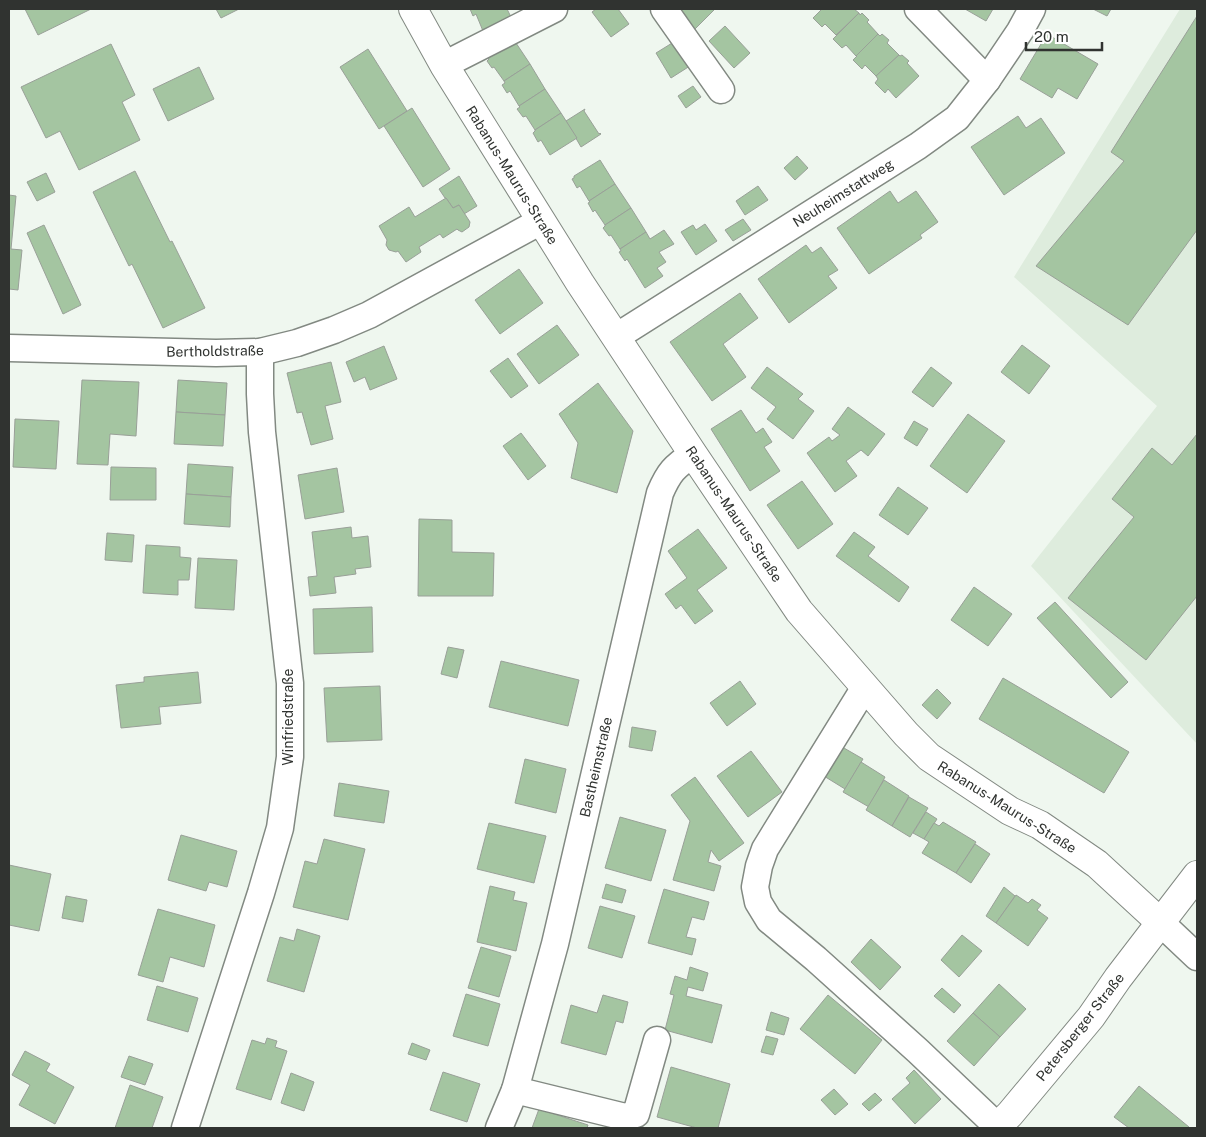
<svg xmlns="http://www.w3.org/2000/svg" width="1206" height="1137" font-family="'Public Sans',sans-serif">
	<rect width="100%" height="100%" fill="#eff7ef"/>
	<polygon fill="#deecdd" points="1180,9 1197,9 1197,744 1031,566 1157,406 1014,277"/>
	<g fill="#a4c5a1" stroke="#99a098">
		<polygon points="25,9 91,9 38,35"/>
		<polygon points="216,9 239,9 221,18"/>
		<polygon points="470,9 507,9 511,17 483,31 476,14 473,16"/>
		<polygon points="596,9 618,9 629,24 611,37 592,12"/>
		<polygon points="680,9 715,9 694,30 685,20 687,17"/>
		<polygon points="822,9 854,9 859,13 836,35 825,24 822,27 813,18"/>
		<polygon points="965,9 993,9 986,21"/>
		<polygon points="1093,9 1111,9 1107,16"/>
		<polygon points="859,13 860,15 862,13 869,20 867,22 878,34 856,56 846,45 842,48 833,39"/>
		<polygon points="1197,16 1197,230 1128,325 1036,266 1124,161 1111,152"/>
		<polygon points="725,26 750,53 734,68 709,41"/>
		<polygon points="878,34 880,36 882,34 889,40 887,43 899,55 876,76 865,65 862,69 853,60 857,56 856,56"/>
		<polygon points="1047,34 1098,64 1077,99 1058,88 1052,98 1020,79"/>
		<polygon points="514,40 530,64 504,81 494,67 492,68 487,61 489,59 488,57"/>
		<polygon points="677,40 693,64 671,78 656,53"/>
		<polygon points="111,44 135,95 122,102 140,140 79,170 60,131 46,138 21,87"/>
		<polygon points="368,49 407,111 379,129 340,67"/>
		<polygon points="899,55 900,56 902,55 909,61 907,63 919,76 896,98 888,89 885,93 875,83 878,79 876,76"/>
		<polygon points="530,64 545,89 519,106 510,91 507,93 502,85 505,83 504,81"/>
		<polygon points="199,67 214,99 168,121 153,89"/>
		<polygon points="693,86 701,97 686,108 678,96"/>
		<polygon points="545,89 561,113 535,130 526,116 523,117 517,109 520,107 519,106"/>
		<polygon points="412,108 450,169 423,187 384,126"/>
		<polygon points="585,109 584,111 599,134 600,133 601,134 581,147 566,121"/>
		<polygon points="561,113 577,138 550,155 541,140 538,142 533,133 535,131 535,130"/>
		<polygon points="1018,116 1026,128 1041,118 1065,153 1004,195 971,147"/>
		<polygon points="797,156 808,168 795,180 784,168"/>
		<polygon points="600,160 615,184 589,201 580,186 577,188 572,179 574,178 574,176"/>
		<polygon points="135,171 170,242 172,241 205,308 163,328 132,264 129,266 93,192"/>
		<polygon points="46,173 55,192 37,201 27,182"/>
		<polygon points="459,176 477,206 464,214 459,205 453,208 446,198 445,198 439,189"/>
		<polygon points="615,184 631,208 605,225 595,210 593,212 588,203 590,202 589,201"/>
		<polygon points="758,186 768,200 745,215 736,201"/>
		<polygon points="890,191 898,203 916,191 938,222 920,235 922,238 869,274 837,228"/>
		<polygon points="9,195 16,196 11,249 22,250 18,290 9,289"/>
		<polygon points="446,198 453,208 459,205 470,222 469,227 462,232 458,230 457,229 443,238 440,234 419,247 421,252 406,262 398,251 396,252 389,250 386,245 387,240 379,226 409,207 415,217"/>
		<polygon points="631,208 646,232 620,249 611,235 609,236 603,228 605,226 605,225"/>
		<polygon points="743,219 751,230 733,241 725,230"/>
		<polygon points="705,224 717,241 696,255 681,232 693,225 696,230"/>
		<polygon points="44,225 81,305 63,314 27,233"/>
		<polygon points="664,230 674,244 659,252 666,262 657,268 663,276 645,288 627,259 625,261 619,252 621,251 620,249 646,232 650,239"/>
		<polygon points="806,245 812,253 821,247 838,270 828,276 837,288 789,323 758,279"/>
		<polygon points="519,269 543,303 500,334 475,300"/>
		<polygon points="740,293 758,318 723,344 746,377 712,401 670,342"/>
		<polygon points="557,325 579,355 539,384 517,354"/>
		<polygon points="1022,345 1050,366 1029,394 1001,372"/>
		<polygon points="384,346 397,379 370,390 365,377 354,382 346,362"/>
		<polygon points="508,358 528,386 511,398 490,371"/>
		<polygon points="331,362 341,402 325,406 333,439 311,445 302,412 297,413 287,373"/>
		<polygon points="767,367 803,394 798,399 814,411 793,439 767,419 776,407 751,388"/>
		<polygon points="931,367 952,383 933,407 912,392"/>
		<polygon points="82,380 139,382 136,436 110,434 108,465 77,464"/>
		<polygon points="178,380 227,383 225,415 176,412"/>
		<polygon points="598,383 633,431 617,493 571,478 578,443 559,414"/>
		<polygon points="848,407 885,434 868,456 861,450 846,461 857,476 835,492 807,453 829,437 832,441 840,435 832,429"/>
		<polygon points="741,410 756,433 763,428 772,442 764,447 780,471 750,491 711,429"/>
		<polygon points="176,412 225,415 223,446 174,444"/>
		<polygon points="968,414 1005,441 967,493 930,466"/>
		<polygon points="15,419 59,421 56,469 13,467"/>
		<polygon points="914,421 928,429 917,446 904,438"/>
		<polygon points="521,433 546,466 528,480 503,446"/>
		<polygon points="1197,434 1197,596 1146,660 1068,598 1134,517 1112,499 1152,448 1172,465"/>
		<polygon points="188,464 233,467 231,497 186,494"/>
		<polygon points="111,467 156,468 156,500 110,500"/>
		<polygon points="337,468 344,512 305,519 298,475"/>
		<polygon points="802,481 833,524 798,549 767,505"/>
		<polygon points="898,487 928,508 908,535 879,515"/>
		<polygon points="186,494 231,497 230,527 184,524"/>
		<polygon points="419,519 452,520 452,552 494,553 493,596 418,596"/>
		<polygon points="351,527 352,538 368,536 371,567 355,569 356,574 334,577 336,593 310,596 308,577 317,576 312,532"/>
		<polygon points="698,529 727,568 697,590 713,611 695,624 681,605 676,609 665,594 687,578 668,551"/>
		<polygon points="854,532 875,547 868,556 909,587 899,602 836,556"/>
		<polygon points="107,533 134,535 132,562 105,560"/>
		<polygon points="146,545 180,547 180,557 191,558 189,580 178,580 178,595 143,593"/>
		<polygon points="198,558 237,560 234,610 195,608"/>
		<polygon points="974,587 1012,614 988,646 951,620"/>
		<polygon points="1055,602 1128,682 1111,698 1037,618"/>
		<polygon points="372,607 373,652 314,654 313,609"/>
		<polygon points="448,647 464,650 457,678 441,674"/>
		<polygon points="501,661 579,680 568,726 489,707"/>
		<polygon points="198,672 201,703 159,707 161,724 121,728 116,685 144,682 144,677"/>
		<polygon points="1003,678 1129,752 1104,793 979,719"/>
		<polygon points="740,681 756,704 727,726 710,703"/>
		<polygon points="380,686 382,740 327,742 324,688"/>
		<polygon points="937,689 951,703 937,719 922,705"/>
		<polygon points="632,727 656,731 652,751 629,747"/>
		<polygon points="837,744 863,759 845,789 819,773"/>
		<polygon points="751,751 782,792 748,817 717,776"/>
		<polygon points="525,759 566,769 556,813 515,803"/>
		<polygon points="861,762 885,777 869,807 843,792"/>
		<polygon points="695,777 744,843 719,861 711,850 708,862 721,866 714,891 673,880 690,821 671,795"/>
		<polygon points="884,780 909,796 892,826 866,810"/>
		<polygon points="339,783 389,791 384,823 334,816"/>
		<polygon points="909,797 928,808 910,837 892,826"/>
		<polygon points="926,812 937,819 924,839 913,833"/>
		<polygon points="620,817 666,830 651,881 605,868"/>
		<polygon points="943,822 976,842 956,873 922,853 929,842 924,839 934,823 939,826"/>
		<polygon points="489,823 546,836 534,883 477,869"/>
		<polygon points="181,835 237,851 227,887 209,882 206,891 168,880"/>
		<polygon points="324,839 365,849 348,920 293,907 305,861 317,864"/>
		<polygon points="975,844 990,854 971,883 956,873"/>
		<polygon points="9,865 51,874 39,931 9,925"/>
		<polygon points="606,884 626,890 622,903 602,898"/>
		<polygon points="490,886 515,892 513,900 527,903 516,951 477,942"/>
		<polygon points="1004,887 1015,896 996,923 986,916"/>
		<polygon points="664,889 709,902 704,920 692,917 686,937 696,939 692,955 648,943"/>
		<polygon points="1016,895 1028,903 1032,899 1041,905 1037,910 1048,918 1028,946 996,923"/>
		<polygon points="66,896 87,900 83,922 62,918"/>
		<polygon points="600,906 635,916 622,958 588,948"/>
		<polygon points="158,909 215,925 204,967 170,957 163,982 138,975"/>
		<polygon points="297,929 320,936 304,992 267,981 280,937 294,941"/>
		<polygon points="962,935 982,951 959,977 941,960"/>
		<polygon points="871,939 901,967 880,990 851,962"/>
		<polygon points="481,947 511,956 499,997 468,988"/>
		<polygon points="690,967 708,973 703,991 688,987 686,996 722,1005 712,1043 665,1030 674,995 670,994 675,976 687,980"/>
		<polygon points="999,984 1026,1009 1000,1037 973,1013"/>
		<polygon points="157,986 198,998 188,1032 147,1020"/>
		<polygon points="942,988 961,1005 954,1013 934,996"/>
		<polygon points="466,994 500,1004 488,1046 453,1036"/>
		<polygon points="603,995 628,1002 623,1023 616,1021 606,1055 561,1043 571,1005 597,1013"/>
		<polygon points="828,995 882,1040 855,1074 800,1029"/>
		<polygon points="771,1012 789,1018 784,1035 766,1030"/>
		<polygon points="973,1013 1000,1037 974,1066 947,1041"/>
		<polygon points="766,1036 778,1039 773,1055 761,1052"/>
		<polygon points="267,1038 277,1041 275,1047 287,1051 271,1100 236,1089 252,1040 265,1044"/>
		<polygon points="412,1043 430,1050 426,1060 408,1054"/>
		<polygon points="25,1051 50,1064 46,1071 74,1087 55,1124 19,1105 30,1085 12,1075"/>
		<polygon points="129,1056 153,1064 145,1085 121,1077"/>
		<polygon points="671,1067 730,1084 718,1128 697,1128 657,1117"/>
		<polygon points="914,1070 941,1099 915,1124 892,1099 910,1083 906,1078"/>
		<polygon points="443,1072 480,1084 467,1122 430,1110"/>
		<polygon points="291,1073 314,1082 304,1111 281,1103"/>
		<polygon points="130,1085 163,1097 152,1128 115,1128"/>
		<polygon points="1139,1086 1189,1127 1188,1128 1129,1128 1114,1117"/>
		<polygon points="834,1089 848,1104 835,1115 821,1100"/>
		<polygon points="875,1093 882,1100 869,1111 862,1104"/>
		<polygon points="539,1109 588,1125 587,1128 532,1128"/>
	</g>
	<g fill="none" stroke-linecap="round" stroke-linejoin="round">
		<g stroke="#828982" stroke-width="29">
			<g id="minor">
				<polyline points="664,9 721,90"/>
				<polyline points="918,9 987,80"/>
				<polyline points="444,65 554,9"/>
				<polyline points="616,337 918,146 957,118 987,80 1020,31 1032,9"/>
				<polyline points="9,348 216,353 260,352 297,343 334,330 369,315 541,221"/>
				<polyline points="865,687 765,849 759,866 755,887 758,902 769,920 816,959 918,1051 998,1127"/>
				<polyline points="1161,923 1197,957"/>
				<polyline points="515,1090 625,1117 636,1114 657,1040"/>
				<polyline points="185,1128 261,893 280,828 290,757 290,683 262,432 260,394 260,352"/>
				<path d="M499,1128L515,1090L555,944L660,493C669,472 674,467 693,454"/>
			</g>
		</g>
		<g stroke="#828982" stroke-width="30">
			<g id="major">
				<polyline points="413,9 444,65 580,283 693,454 799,611 906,734 929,757 1010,811 1040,825 1097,864 1161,923"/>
				<polyline points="996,1128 1010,1114 1091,1017 1118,978 1197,875"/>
			</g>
		</g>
		<use href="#minor" stroke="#fff" stroke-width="26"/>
		<use href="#major" stroke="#fff" stroke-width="28"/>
	</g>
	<g text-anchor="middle" stroke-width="4" stroke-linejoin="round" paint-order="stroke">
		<g font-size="14" fill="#303330" stroke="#fff">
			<text transform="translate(512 175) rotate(58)" y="5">Rabanus-Maurus-Straße</text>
			<text transform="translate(843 193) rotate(-32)" y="5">Neuheimstattweg</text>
			<text transform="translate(215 351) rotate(-1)" y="5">Bertholdstraße</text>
			<text transform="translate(734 514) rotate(56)" y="5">Rabanus-Maurus-Straße</text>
			<text transform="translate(288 717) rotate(-90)" y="5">Winfriedstraße</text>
			<text transform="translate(596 767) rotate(-77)" y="5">Bastheimstraße</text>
			<text transform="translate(1007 807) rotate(32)" y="5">Rabanus-Maurus-Straße</text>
			<text transform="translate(1080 1027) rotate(-52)" y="5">Petersberger Straße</text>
		</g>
	</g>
	<rect width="1206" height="1137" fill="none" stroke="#303330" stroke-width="20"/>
	<path d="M1026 42v8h76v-8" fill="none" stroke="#303330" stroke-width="2.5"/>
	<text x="1034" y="42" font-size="15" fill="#303330" stroke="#ffffff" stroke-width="4" paint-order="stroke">20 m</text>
</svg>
